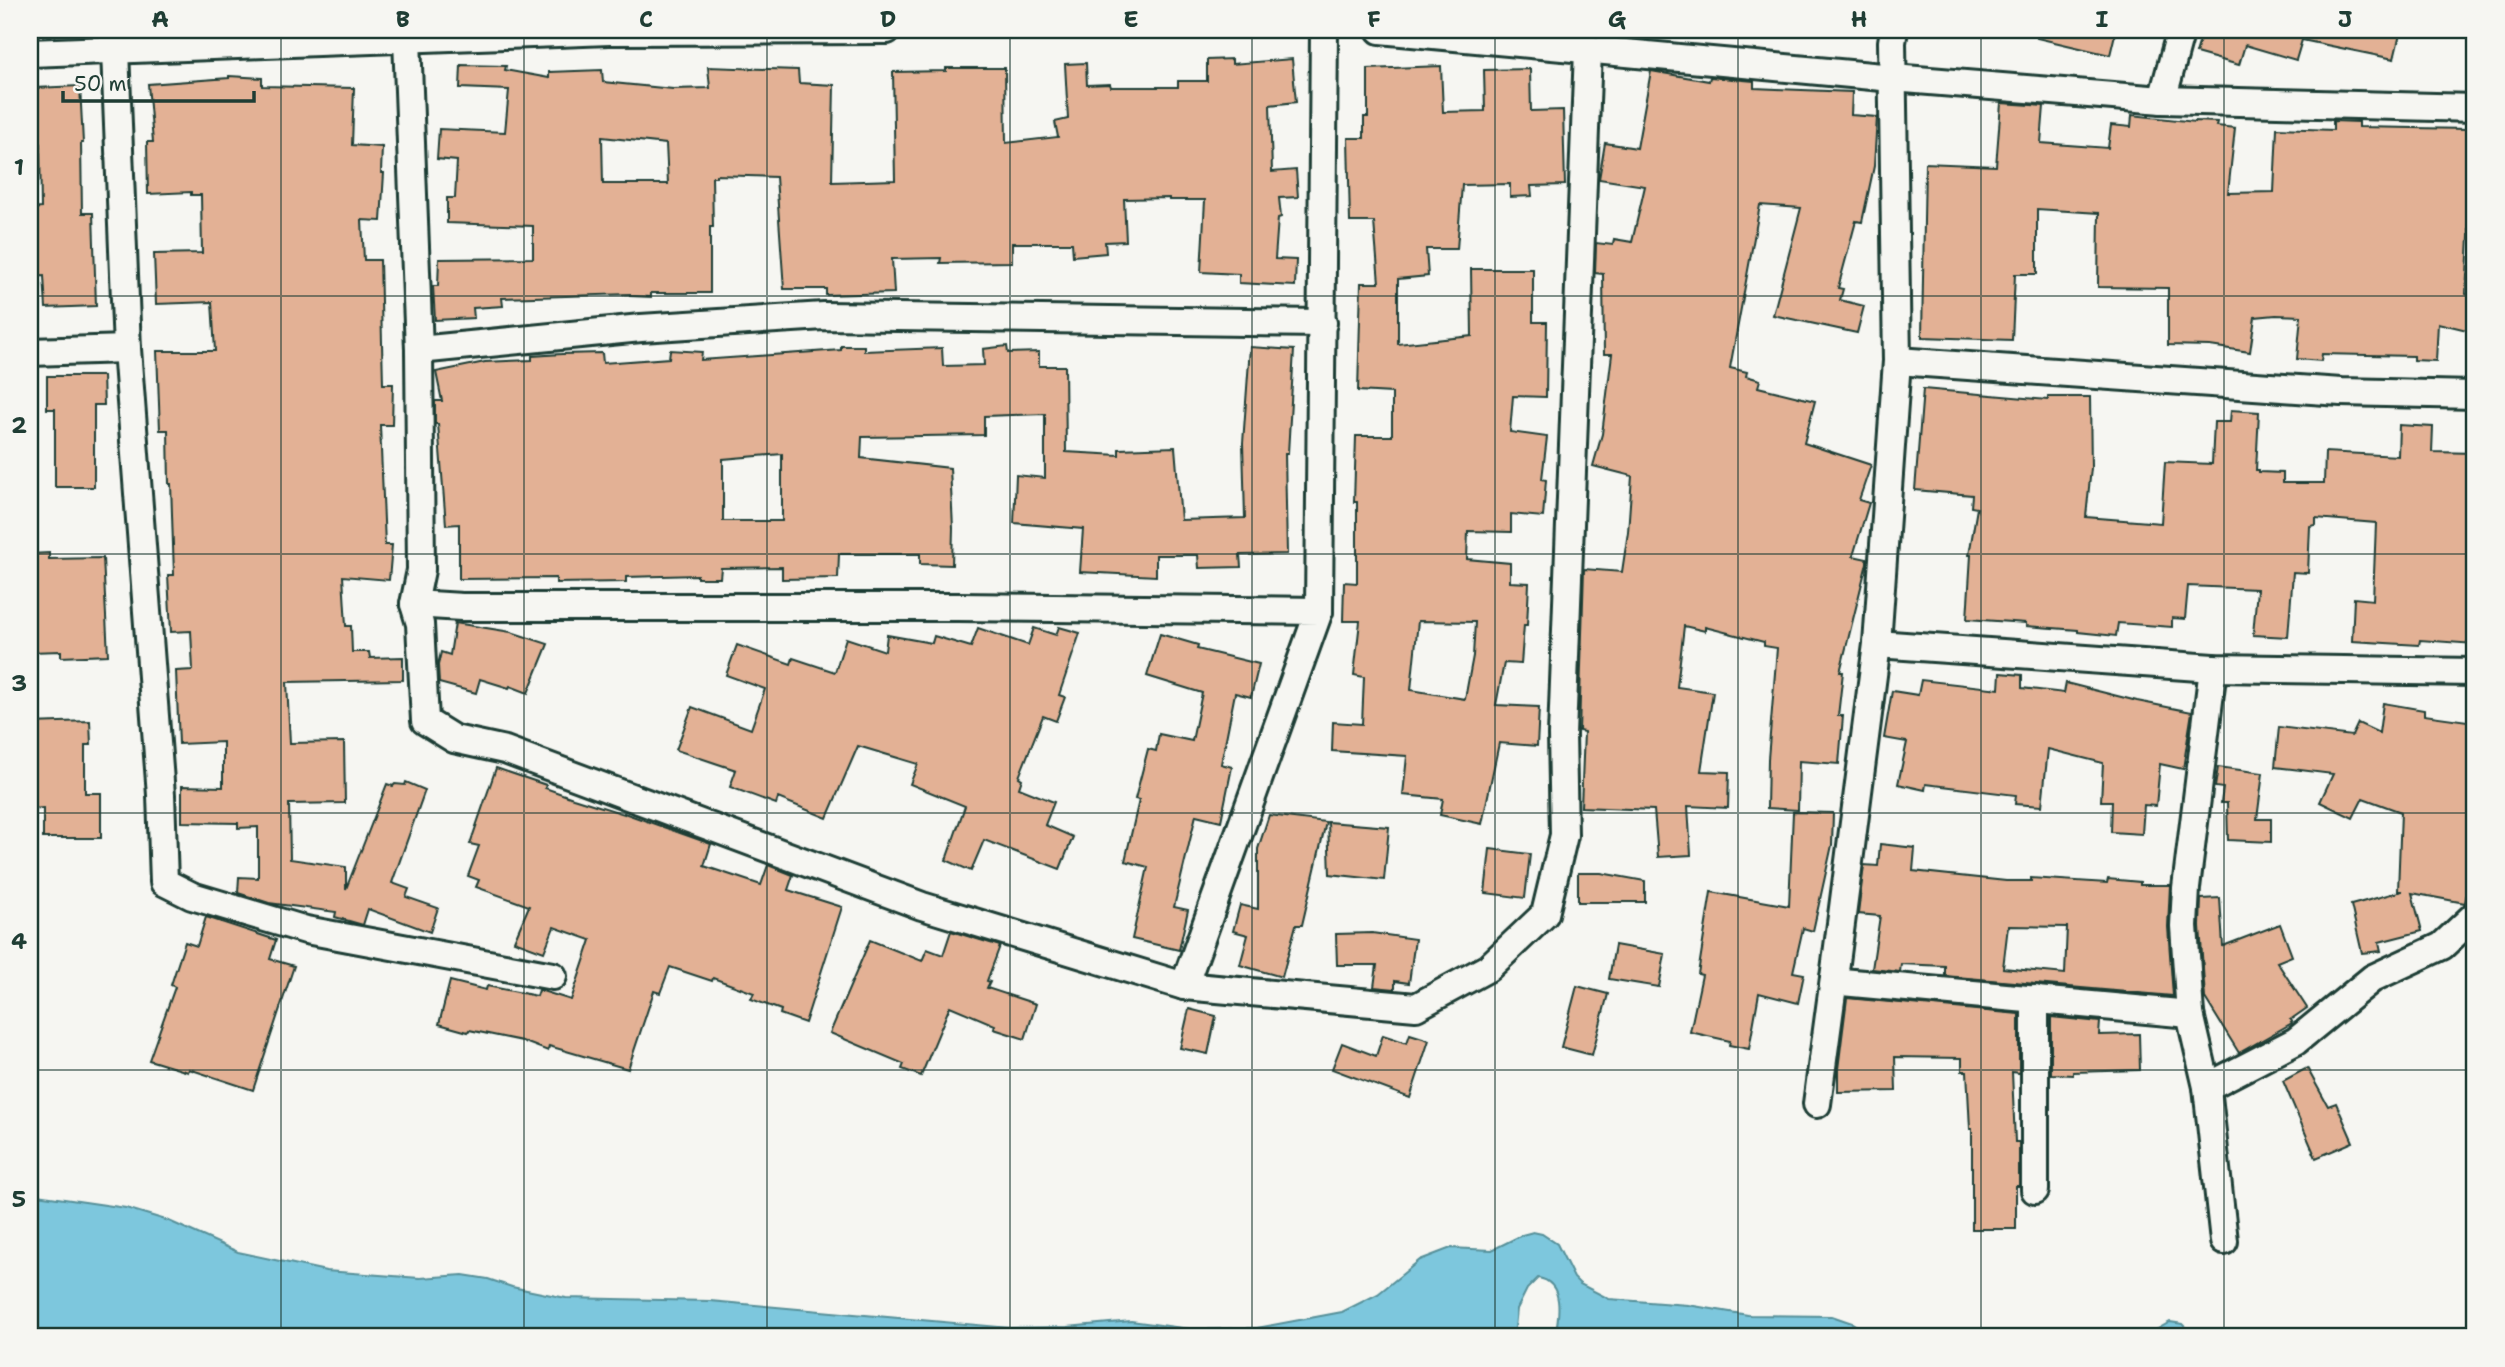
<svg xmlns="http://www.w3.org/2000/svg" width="2505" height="1367" font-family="'Shantell Sans',sans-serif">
	<rect width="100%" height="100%" fill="#f6f6f2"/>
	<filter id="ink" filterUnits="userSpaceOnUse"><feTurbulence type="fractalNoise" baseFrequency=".0143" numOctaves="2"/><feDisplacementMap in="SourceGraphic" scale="14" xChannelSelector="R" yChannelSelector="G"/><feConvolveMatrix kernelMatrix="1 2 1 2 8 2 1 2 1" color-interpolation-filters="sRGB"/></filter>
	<g filter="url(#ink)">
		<g fill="#7dc7dd" stroke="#579099" stroke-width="2">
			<path d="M30,1194L126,1208L169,1221L238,1252L326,1271L420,1278L463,1275L488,1279L512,1287L566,1298L710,1301L1010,1328L1067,1327L1131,1321L1197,1330L1257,1328L1342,1312L1378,1294L1420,1260L1451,1248L1492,1250L1522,1235L1533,1232L1542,1234L1557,1244L1574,1278L1580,1284L1609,1299L1688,1305L1748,1315L1832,1316L1852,1323L1873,1337H1555C1559,1317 1565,1282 1538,1278L1527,1289L1517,1309L1514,1337H30Z"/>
			<polygon points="2170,1322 2183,1324 2196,1337 2144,1337"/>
		</g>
		<g fill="#e3b195" stroke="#1f3d34" stroke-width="2" fill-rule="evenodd">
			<polygon points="2038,30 2116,30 2110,55 2037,38"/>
			<polygon points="2203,30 2401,30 2394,59 2302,40 2296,60 2245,45 2239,65 2196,53"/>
			<path d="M1232,59V64L1292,59L1296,102L1270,105L1272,172L1296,170L1298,197L1279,198L1281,217L1278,218L1275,259L1296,260L1295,286L1239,283V274L1201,272L1205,200H1169V198L1124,199L1126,241L1105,242L1106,253L1073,256L1072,243H1012V262L940,263L941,258L892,259L894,293L826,295V289H784L776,177L716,175V177H712L713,227H710V293H651V297L630,296V294L502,298L503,306L473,308L474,318L435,320L433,286H438L439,259L533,258V226L447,223V198H455L457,161L437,159L439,129L505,132L509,90L460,88L461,65L506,66L505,70L549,78V72L602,70L603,82L673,89L710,88L708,67L798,70L799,83L834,85L832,182L895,180L893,72L946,71V68H1005L1006,143L1058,137L1055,122L1068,119L1065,64L1086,63L1087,85L1110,84L1111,87H1178V81H1207V60ZM602,137L666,144L668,184H603Z"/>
			<path d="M1441,66L1443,112L1485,111L1484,70L1530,69L1531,111L1563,110L1565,185L1531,186L1532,196L1510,197V184L1462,185L1457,249H1426L1428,276L1398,279V344L1472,336L1471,269H1533V322H1547L1546,397L1513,396L1510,432L1547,437L1542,479L1546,480L1543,517L1511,514V532L1468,531L1467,559L1510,563V582L1529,583L1527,625H1524L1521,664L1504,663L1496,705L1539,707L1537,746L1499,743L1482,824L1440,815L1443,799L1403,795L1407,756L1332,751L1333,722L1362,724L1364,677L1354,675L1360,621H1343L1344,582L1357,583V502H1354L1356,436H1392V393L1358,391L1361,283H1379L1374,222H1350L1348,138H1364V117H1368V69ZM1418,621L1475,622L1473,656L1465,699L1411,690Z"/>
			<polygon points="1651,71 1709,81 1710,77 1754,81 1754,88 1852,92 1851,115 1877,117 1874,166 1862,222 1856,221 1838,288 1843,289 1840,300 1864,306 1857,333 1773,315 1801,208 1760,205 1730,368 1747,372 1746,376 1760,380 1758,387 1815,401 1804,443 1871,465 1859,500 1869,503 1853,556 1867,559 1867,563 1840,672 1843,672 1838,716 1843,716 1839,764 1799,761 1798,810 1767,808 1768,759 1777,648 1764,646 1764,642 1705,627 1705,631 1684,626 1677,687 1713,692 1701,771 1729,772 1728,808 1688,806 1691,855 1658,857 1654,810 1581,807 1584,732 1579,731 1584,569 1622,572 1628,532 1632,476 1593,466 1602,434 1612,354 1604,354 1603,274 1595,273 1596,243 1613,245 1614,239 1632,242 1645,186 1599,179 1605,143 1637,148"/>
			<polygon points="229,76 262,78 262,86 354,88 352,145 382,147 381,173 384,173 381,221 362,220 364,260 380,260 383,384 393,384 392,425 380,425 385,545 392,545 389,580 343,576 346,626 351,626 352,652 369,652 370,658 403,657 403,680 287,682 290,743 344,742 345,803 289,804 290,859 346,867 346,889 387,784 393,786 395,784 405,785 406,782 425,790 392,883 409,889 406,897 438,908 430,932 368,909 363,925 335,917 336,912 269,903 238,893 239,877 258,878 258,827 238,828 238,823 182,822 182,786 223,787 223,742 179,744 176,671 193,670 191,631 171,632 168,575 174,575 171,484 169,484 168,430 160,430 157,351 215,351 212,302 156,304 154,254 202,253 201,195 191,195 191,192 148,194 147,142 153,142 148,84 229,78"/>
			<polygon points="80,86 83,143 81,143 82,213 93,213 96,306 46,308 44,276 30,277 30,209 41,208 40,144 38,145 35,88"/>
			<polygon points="2001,103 2044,106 2041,143 2108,148 2111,125 2131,127 2132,115 2195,122 2195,121 2217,122 2216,126 2235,128 2228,193 2274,192 2277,128 2333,130 2333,121 2359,122 2359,127 2468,129 2469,236 2466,294 2475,297 2475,332 2438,323 2436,361 2413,360 2413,356 2322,354 2321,361 2297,359 2301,316 2276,315 2255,317 2250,352 2210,346 2168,345 2168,288 2098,287 2099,213 2037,209 2037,274 2015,274 2012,340 1922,337 1925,163 1996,166"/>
			<path d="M841,346H864V351L942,348L943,366L984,365L983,349L1007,346L1008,353L1039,352V366H1065L1066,452L1119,455V449L1175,447L1181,520L1245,518L1243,443L1250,347L1294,350L1288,453H1285L1287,554L1240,555L1241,567L1199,568L1198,555H1156V576L1080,572L1083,529L1014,523L1016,475L1045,478V414L984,416V435L862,437L861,458L950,468L953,528L952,565L920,564V554H839L838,578L782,579V567L721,568L720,578H697V575L626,577V582L556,583V578L459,579V524L446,525L438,424H435V401H442L436,372L485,362L532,360V356L562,354L602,353L603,363L669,358L670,350L702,352L701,360L841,350ZM782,454V521H723V459Z"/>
			<polygon points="47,376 103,376 104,405 94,405 94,487 55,487 55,409 47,409"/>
			<polygon points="1923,389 2048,400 2048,397 2090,397 2091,468 2086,517 2161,523 2165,462 2212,464 2214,422 2230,422 2231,410 2259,412 2256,470 2259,470 2259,472 2283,473 2283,483 2324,483 2325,452 2398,456 2399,425 2433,427 2432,452 2475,453 2475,644 2420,640 2419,645 2352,641 2354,598 2373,600 2376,523 2316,518 2316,525 2310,526 2308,573 2293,572 2288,637 2253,635 2257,589 2188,586 2185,619 2172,618 2172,627 2118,623 2116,636 2078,632 2078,630 2026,626 2026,623 1967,619 1971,555 1969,555 1977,508 1971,507 1972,495 1915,490"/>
			<polygon points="49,553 49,559 103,558 108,655 61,657 61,651 30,652 30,554"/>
			<polygon points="455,623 511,632 548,644 528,693 510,686 509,688 480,679 476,693 439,683 438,665 441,652 450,655"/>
			<polygon points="1059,627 1080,633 1059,695 1065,697 1056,721 1043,716 1019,777 1022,779 1019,788 1054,802 1045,825 1073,837 1060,869 984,840 971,871 946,860 965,806 910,784 918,764 858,746 827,818 778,798 776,804 730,787 736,770 676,750 692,707 751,729 765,689 726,675 737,645 791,664 793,658 835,672 846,638 885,651 887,635 932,643 934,636 971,647 978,628 1028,645 1034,628 1056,635"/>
			<polygon points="1160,634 1198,645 1197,649 1259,664 1251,697 1235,693 1221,764 1232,767 1221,821 1196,815 1174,907 1188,910 1179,950 1132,939 1148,867 1125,861 1139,800 1135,799 1148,749 1156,751 1159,734 1192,741 1202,693 1147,676"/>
			<polygon points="2000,673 2022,675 2022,688 2064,693 2066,683 2137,701 2192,712 2183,769 2160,764 2156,806 2144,805 2142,834 2111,832 2112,801 2101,801 2103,763 2048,749 2042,806 2015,804 2016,795 1926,784 1925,790 1898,784 1907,742 1884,738 1892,691 1918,695 1921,680 1999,689"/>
			<polygon points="2383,703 2424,710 2424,715 2475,722 2475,813 2471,813 2467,880 2469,881 2465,903 2412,893 2422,931 2379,942 2381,951 2362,953 2351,905 2402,891 2398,891 2401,812 2363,798 2353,818 2320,802 2333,774 2275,767 2279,727 2352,736 2358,723 2379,733"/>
			<polygon points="90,721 91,745 85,745 85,793 101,793 101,838 43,838 43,808 30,809 30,723"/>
			<polygon points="2218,767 2263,773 2257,819 2271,819 2271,842 2228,840 2227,803 2221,803 2223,788 2215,787"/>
			<polygon points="496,768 546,785 545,788 573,798 624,814 624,813 711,844 704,866 761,885 768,865 793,875 788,890 842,907 805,1023 780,1014 781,1010 751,999 754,993 713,978 712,981 670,967 660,993 654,991 628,1069 549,1046 548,1051 522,1041 469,1030 468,1032 439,1024 450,981 486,990 487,986 537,996 539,990 571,1000 591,940 554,927 544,952 514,941 529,906 476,887 479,880 468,876 479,846 470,844"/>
			<polygon points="1793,812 1833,813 1832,845 1813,931 1803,928 1793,972 1804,974 1798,1003 1759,993 1749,1049 1729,1045 1730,1041 1690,1032 1702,975 1698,974 1711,892 1789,906"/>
			<polygon points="1269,815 1326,822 1302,925 1296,925 1282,977 1240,965 1248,935 1233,931 1240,905 1258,909 1258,849"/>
			<polygon points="1328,822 1389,827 1384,880 1330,874"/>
			<path d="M1880,844L1915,848L1913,871L2006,881H2031V878L2107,883L2108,879L2140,882V885H2170L2168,927L2173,996L1945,976V966L1901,964L1900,972L1872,969L1880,916L1858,914L1864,865L1878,866ZM2008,926L2067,927L2065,974L2003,968Z"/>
			<polygon points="1490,849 1530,854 1525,898 1485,893"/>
			<polygon points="1578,873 1601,873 1645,881 1645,902 1578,902"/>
			<polygon points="2220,898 2223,946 2280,924 2292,956 2277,962 2307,1008 2290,1020 2292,1023 2239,1053 2205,998 2200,926 2201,899"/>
			<polygon points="206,917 276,940 270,959 294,966 253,1090 189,1069 188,1072 149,1060 175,987 171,985 185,942 197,946"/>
			<polygon points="951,931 1000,946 987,981 990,982 987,988 1036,1004 1025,1039 994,1029 995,1025 950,1006 921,1076 902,1069 904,1064 830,1033 870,940 922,961 927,949 943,955"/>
			<polygon points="1372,933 1415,939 1409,983 1395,981 1395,989 1374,987 1377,965 1337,965 1336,934"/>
			<polygon points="1615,945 1665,954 1659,987 1609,979"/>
			<polygon points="1577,986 1608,994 1592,1055 1561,1047"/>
			<polygon points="1847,998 2019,1014 2019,1073 2012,1072 2015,1142 2019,1142 2019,1186 2016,1186 2016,1229 1972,1229 1972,1129 1970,1129 1967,1071 1962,1071 1962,1058 1895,1057 1896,1091 1838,1092 1838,1069"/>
			<polygon points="1189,1009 1216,1016 1208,1054 1180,1048"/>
			<polygon points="2051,1017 2100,1022 2099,1035 2139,1034 2140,1070 2073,1072 2073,1075 2051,1074"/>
			<polygon points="1410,1034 1429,1040 1410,1098 1332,1069 1342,1043 1376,1056 1383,1035 1407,1043"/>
			<polygon points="2307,1068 2328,1106 2336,1103 2353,1142 2316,1158 2283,1081"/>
		</g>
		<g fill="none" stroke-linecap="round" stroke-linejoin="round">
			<g stroke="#1f3d34" stroke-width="32">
				<g id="minor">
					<polyline points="1380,30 1893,78 2162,100 2475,108"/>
					<polyline points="1894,30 1892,42 1897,361 1877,644 1834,978 1842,982 2190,1014"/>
					<polyline points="407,39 419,350 421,570 414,604 420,624 425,721 454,739 505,750 922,906 1184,986 1416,1007 1488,968 1545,914 1564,835 1562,735 1588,50"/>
					<polyline points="115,50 127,349 161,795 164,882 192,896 306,930 553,976"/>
					<polyline points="30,53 609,31 887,30"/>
					<polyline points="2162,100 2181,30"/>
					<polyline points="419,350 641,328 824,316 1323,323"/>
					<polyline points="30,352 127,349"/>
					<polyline points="1897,361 2341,392 2475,395"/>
					<polyline points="414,604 462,607 958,607 1319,611 1184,986"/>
					<polyline points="1319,611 1324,30"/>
					<polyline points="1877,644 2213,668 2475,672"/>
					<polyline points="2213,668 2186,888 2184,926 2190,1014 2207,1087 2224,1241"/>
					<polyline points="2035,999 2035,1190"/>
					<polyline points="2207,1087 2296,1041 2373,978 2442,946 2475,915"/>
					<polyline points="1817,1104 1834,978"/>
				</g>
			</g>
			<use href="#minor" stroke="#f6f6f2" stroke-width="26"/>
		</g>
	</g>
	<path fill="none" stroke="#1f3d34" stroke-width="2" stroke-opacity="0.55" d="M281,30V1337M524,30V1337M767,30V1337M1010,30V1337M1252,30V1337M1495,30V1337M1738,30V1337M1981,30V1337M2224,30V1337M30,296H2475M30,554H2475M30,813H2475M30,1070H2475"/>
	<rect width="2505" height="1367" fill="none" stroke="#f6f6f2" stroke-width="77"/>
	<path d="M63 91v10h191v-10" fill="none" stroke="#1f3d34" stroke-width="3.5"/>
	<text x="74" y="91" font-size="21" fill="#1f3d34" stroke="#f6f6f2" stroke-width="5" paint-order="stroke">50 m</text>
	<rect x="38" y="38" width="2428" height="1290" fill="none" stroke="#1f3d34" stroke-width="2.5"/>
	<g font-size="23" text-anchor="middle" font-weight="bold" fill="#1f3d34">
		<text x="160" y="27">A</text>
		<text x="403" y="27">B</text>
		<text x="646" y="27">C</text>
		<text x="888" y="27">D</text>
		<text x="1131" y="27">E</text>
		<text x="1374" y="27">F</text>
		<text x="1617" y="27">G</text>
		<text x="1859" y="27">H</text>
		<text x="2102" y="27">I</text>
		<text x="2345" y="27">J</text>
		<text x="19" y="175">1</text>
		<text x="19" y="433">2</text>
		<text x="19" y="691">3</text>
		<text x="19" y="949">4</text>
		<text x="19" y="1207">5</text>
	</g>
</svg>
